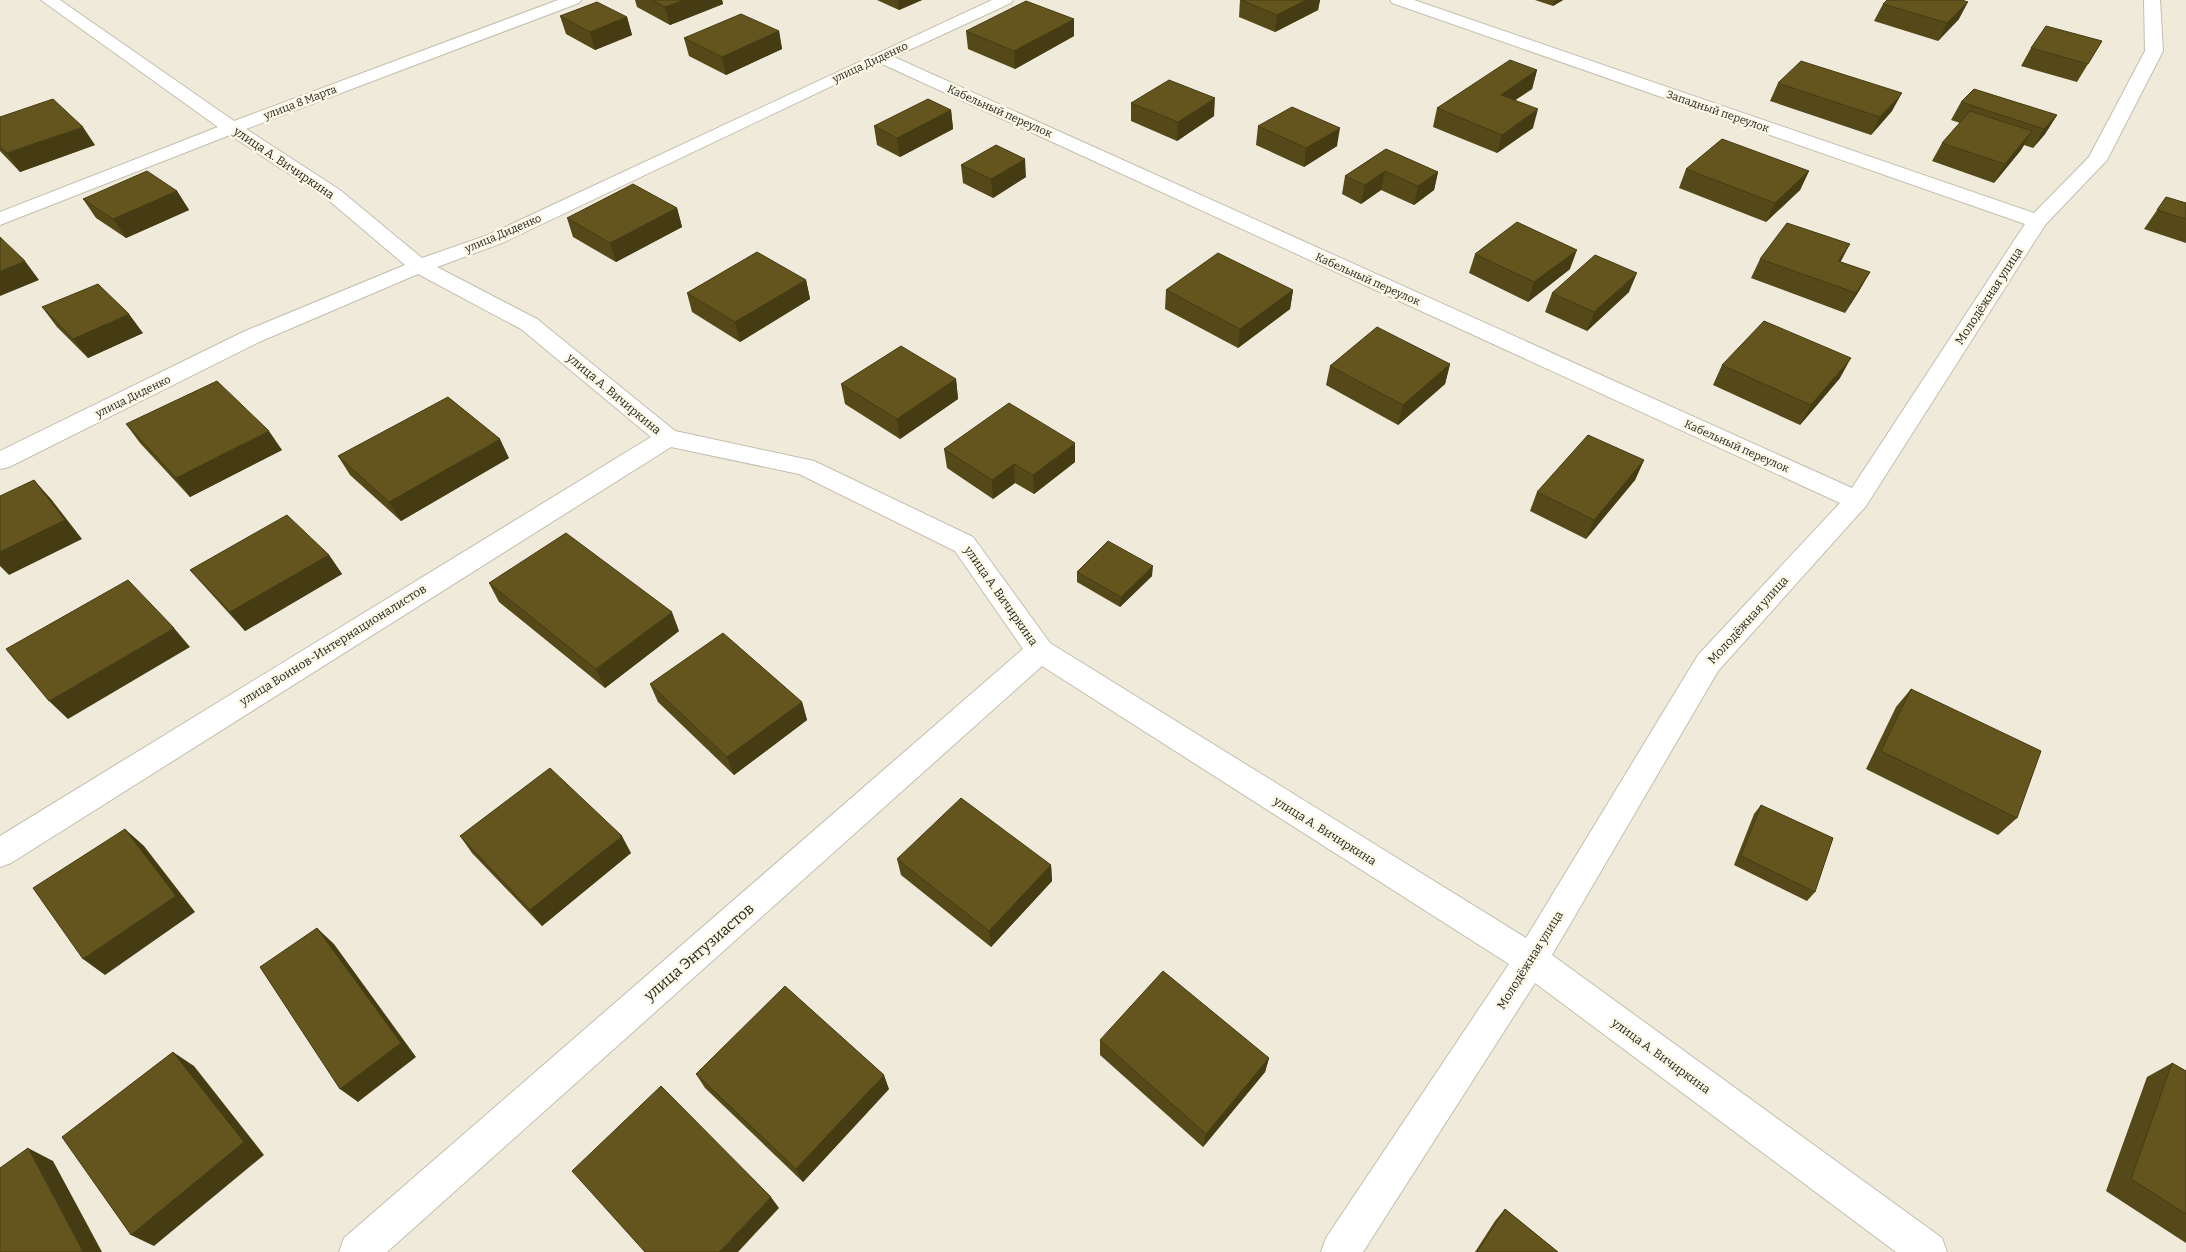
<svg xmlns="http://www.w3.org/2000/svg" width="2186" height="1252" font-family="Bitter,serif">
	<rect width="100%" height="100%" fill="#efeada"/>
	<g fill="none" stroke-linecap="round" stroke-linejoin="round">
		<g stroke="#c3bfae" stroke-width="2">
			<path id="street" d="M41,0H60L234,121L558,0H581L579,3L246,129L340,190L422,258L488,235L992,0H1013L1011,3L894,57L1852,488L2025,224L1392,3L1390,0H1414L2034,213L2089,157L2145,51L2144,0H2160L2163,51L2107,160L2045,225L1866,506L1718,671L1552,955L1942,1238L1947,1252H1896L1535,983L1363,1252H1321L1326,1238L1509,964L1042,666L387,1252H339L344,1238L1023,649L955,551L799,474L671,447L11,863L0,867V836L651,437L521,329L418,274L259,342L9,467L0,469V451L243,332L405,265L326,198L230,135L0,225V212L218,127ZM880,63L1840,503L1698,655L1526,938L1050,643L973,537L814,461L675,431L537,319L437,267L502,243Z"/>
		</g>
		<use href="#street" fill="#fff" fill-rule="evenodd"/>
	</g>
	<g fill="#554919">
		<polygon points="635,0 722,0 723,4 670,25 637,7"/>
		<polygon points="877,0 922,0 899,10"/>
		<polygon points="1240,0 1320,0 1318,10 1275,32 1239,17"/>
		<polygon points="1535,0 1563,0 1553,6"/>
		<polygon points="1883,4 1959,19 1938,41 1874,21"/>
		<polygon points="560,16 627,17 632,35 595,50 566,34"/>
		<polygon points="779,31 782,49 726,75 689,56 684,38"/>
		<polygon points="966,31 1074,36 1015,69 968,49"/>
		<polygon points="2102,41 2077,82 2021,66 2031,48"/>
		<polygon points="1537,70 1532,89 1515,100 1533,128 1497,153 1433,127 1437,108"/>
		<polygon points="1778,83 1892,111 1871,135 1770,101"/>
		<polygon points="1961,102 2057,115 2045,134 2033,148 2024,145 2021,150 1994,183 1932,161 1942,143 1960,123 1951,120"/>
		<polygon points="1131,103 1214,116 1177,141 1131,121"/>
		<polygon points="951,110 953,129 900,157 877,145 874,126"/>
		<polygon points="0,117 95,145 20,172 0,151"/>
		<polygon points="1258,126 1337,146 1304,167 1256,145"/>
		<polygon points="1386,149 1438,172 1434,190 1414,205 1381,190 1361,204 1342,194 1345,176"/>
		<polygon points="961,165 1026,177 993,198 963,183"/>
		<polygon points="1686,169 1809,171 1800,190 1766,222 1679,188"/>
		<polygon points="177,191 189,210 126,238 96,218 83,199"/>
		<polygon points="2166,197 2186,203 2186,243 2144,229"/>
		<polygon points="677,208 682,227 616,262 573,237 567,218"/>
		<polygon points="1475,254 1570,269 1528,302 1469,273"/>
		<polygon points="1760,259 1841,262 1870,272 1859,291 1845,313 1751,278"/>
		<polygon points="806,280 810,299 740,342 692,312 687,293"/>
		<polygon points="1166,290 1293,290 1290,309 1238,348 1165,309"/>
		<polygon points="1629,292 1587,331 1545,312 1552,293"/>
		<polygon points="42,307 143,333 88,358 57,327"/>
		<polygon points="1450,364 1445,384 1398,425 1326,385 1330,366"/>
		<polygon points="1722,365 1840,378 1800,425 1713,385"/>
		<polygon points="956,379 958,399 900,439 845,404 841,384"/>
		<polygon points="126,424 282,450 190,497 140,443"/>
		<polygon points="944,449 1075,462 1034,494 1015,483 993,499 947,468"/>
		<polygon points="338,456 509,458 401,521 350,475"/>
		<polygon points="1644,460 1635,480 1586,539 1530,511 1537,492"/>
		<polygon points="329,555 342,574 245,631 206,588 190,570"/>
		<polygon points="1077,572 1152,576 1120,607 1077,582"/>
		<polygon points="489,583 679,631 605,688 499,602"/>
		<polygon points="650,684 802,702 807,720 734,775 658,702"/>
		<polygon points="1911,689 2017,818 1998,835 1866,769 1896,707"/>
		<polygon points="1761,805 1815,892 1807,901 1734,865 1754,814"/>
		<polygon points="460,836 631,853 542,926 472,853"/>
		<polygon points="897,859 1051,865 1052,881 991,947 901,875"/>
		<polygon points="1100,1040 1269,1058 1265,1072 1203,1147 1100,1055"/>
		<polygon points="2172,1063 2186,1071 2186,1243 2106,1191 2147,1077"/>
		<polygon points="696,1074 889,1089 803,1182 705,1088"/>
		<polygon points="1505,1209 1558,1252 1475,1252 1495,1221"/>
	</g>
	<g fill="#453c14">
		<polygon points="684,0 722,0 723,4 670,25 665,7"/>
		<polygon points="898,0 922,0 899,10"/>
		<polygon points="1306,0 1320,0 1318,10 1275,32 1277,15"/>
		<polygon points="1555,0 1563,0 1553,6"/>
		<polygon points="1968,2 1959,19 1938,41 1947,23"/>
		<polygon points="627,17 632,35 595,50 590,32"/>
		<polygon points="1074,19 1074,36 1015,69 1014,51"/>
		<polygon points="779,31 782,49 726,75 722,57"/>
		<polygon points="1537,70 1532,89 1496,113 1501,95"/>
		<polygon points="1902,93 1892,111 1871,135 1880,117"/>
		<polygon points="1215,98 1214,116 1177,141 1178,122"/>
		<polygon points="1538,109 1533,128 1497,153 1502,135"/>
		<polygon points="951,110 953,129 900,157 897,138"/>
		<polygon points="2057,115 2045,134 2033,148 2044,129"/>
		<polygon points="83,127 95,145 20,172 7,153"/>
		<polygon points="1340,128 1337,146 1304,167 1306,148"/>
		<polygon points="2032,131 2021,150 1994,183 2005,164"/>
		<polygon points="1025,159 1026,177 993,198 991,179"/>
		<polygon points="1385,171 1381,190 1361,204 1365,185"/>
		<polygon points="1809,171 1800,190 1766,222 1775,203"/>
		<polygon points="1438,172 1434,190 1414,205 1418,186"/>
		<polygon points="177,191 189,210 126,238 113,219"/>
		<polygon points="677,208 682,227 616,262 610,243"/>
		<polygon points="1850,244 1840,263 1838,261"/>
		<polygon points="1577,250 1570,269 1528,302 1534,282"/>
		<polygon points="25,261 39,280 0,296 0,271"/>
		<polygon points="1870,272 1859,291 1845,313 1856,293"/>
		<polygon points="1637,273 1629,292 1587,331 1594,312"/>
		<polygon points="806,280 810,299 740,342 735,322"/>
		<polygon points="1293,290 1290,309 1238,348 1240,329"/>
		<polygon points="129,314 143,333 88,358 73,339"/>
		<polygon points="1851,358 1840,378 1800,425 1811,405"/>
		<polygon points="1450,364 1445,384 1398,425 1403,405"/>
		<polygon points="956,379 958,399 900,439 897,419"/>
		<polygon points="269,431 282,450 190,497 176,478"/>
		<polygon points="500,439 509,458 401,521 389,502"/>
		<polygon points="1075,443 1075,462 1034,494 1033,475"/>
		<polygon points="1644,460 1635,480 1586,539 1594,520"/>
		<polygon points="1014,464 1015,483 993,499 992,480"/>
		<polygon points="34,480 51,499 82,539 9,575 0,566 0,552"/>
		<polygon points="329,555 342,574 245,631 230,612"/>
		<polygon points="1153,566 1152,576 1120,607 1121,597"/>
		<polygon points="672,612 679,631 605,688 596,669"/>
		<polygon points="174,628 190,647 68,719 49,701"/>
		<polygon points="802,702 807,720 734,775 727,757"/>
		<polygon points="125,829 144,846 195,912 105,975 83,959"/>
		<polygon points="622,836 631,853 542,926 530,910"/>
		<polygon points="1051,865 1052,881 991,947 989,931"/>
		<polygon points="317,928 334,944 416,1057 358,1102 340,1089"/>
		<polygon points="173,1052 194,1066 264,1155 154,1246 131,1235"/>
		<polygon points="1269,1058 1265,1072 1203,1147 1206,1134"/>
		<polygon points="884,1075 889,1089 803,1182 796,1169"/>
		<polygon points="28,1148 53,1161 102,1252 83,1252"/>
		<polygon points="771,1197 779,1208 738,1252 719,1252"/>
	</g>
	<g fill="#63551d" stroke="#453c14">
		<polygon points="652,0 684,0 665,7"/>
		<polygon points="1241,0 1306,0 1277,15"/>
		<polygon points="1887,0 1962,0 1968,2 1947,23 1883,4"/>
		<polygon points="1026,1 1074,19 1014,51 966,31"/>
		<polygon points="597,2 627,17 590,32 560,16"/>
		<polygon points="741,14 779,31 722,57 684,38"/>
		<polygon points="2046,26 2102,41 2088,64 2031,48"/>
		<polygon points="1510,60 1537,70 1501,95 1538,109 1502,135 1437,108"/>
		<polygon points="1801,61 1902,93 1880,117 1778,83"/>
		<polygon points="1169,80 1215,98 1178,122 1131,103"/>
		<polygon points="1974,89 2057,115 2044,129 1961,102"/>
		<polygon points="53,99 83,127 7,153 0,146 0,117"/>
		<polygon points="928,99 951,110 897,138 874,126"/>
		<polygon points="1292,107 1340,128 1306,148 1258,126"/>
		<polygon points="1970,111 2032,131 2005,164 1942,143"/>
		<polygon points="1722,139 1809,171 1775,203 1686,169"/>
		<polygon points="996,145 1025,159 991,179 961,165"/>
		<polygon points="1386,149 1438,172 1418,186 1385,171 1365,185 1345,176"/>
		<polygon points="147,171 177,191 113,219 83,199"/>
		<polygon points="633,184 677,208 610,243 567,218"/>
		<polygon points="2166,197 2186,203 2186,219 2157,210"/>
		<polygon points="1517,222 1577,250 1534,282 1475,254"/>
		<polygon points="1787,223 1850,244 1838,261 1870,272 1856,293 1760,259"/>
		<polygon points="0,237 25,261 0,271"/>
		<polygon points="757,252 806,280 735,322 687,293"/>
		<polygon points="1218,253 1293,290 1240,329 1166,290"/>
		<polygon points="1595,255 1637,273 1594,312 1552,293"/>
		<polygon points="98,284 129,314 73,339 42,307"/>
		<polygon points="1764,321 1851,358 1811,405 1722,365"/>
		<polygon points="1377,327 1450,364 1403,405 1330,366"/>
		<polygon points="901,346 956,379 897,419 841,384"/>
		<polygon points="217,381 269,431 176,478 126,424"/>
		<polygon points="448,397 500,439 389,502 338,456"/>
		<polygon points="1009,403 1075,443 1033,475 1014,464 992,480 944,449"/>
		<polygon points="1588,435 1644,460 1594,520 1537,492"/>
		<polygon points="34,480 65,520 0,552 0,496"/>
		<polygon points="287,515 329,555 230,612 190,570"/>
		<polygon points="566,533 672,612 596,669 489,583"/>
		<polygon points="1108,541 1153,566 1121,597 1077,572"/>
		<polygon points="128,580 174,628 49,701 6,649"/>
		<polygon points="723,633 802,702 727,757 650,684"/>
		<polygon points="1911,689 2041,751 2017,818 1881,751"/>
		<polygon points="550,768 622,836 530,910 460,836"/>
		<polygon points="961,798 1051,865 989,931 897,859"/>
		<polygon points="1761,805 1833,838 1815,892 1741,856"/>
		<polygon points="125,829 176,896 83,959 33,888"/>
		<polygon points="317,928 401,1043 340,1089 260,967"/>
		<polygon points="1163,971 1269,1058 1206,1134 1100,1040"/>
		<polygon points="785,986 884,1075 796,1169 696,1074"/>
		<polygon points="173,1052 244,1142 131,1235 62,1137"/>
		<polygon points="2172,1063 2186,1071 2186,1214 2131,1179"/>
		<polygon points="661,1086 771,1197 719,1252 645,1252 572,1171"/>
		<polygon points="28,1148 83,1252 0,1252 0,1168"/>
		<polygon points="1505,1209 1558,1252 1477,1252"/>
	</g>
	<g text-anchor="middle" stroke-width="5" stroke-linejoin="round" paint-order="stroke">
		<g font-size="11" fill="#201f19" stroke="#fcf8e7">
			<text transform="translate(870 62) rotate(-25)" y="4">улица Диденко</text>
			<text transform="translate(300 102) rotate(-21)" y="4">улица 8 Марта</text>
			<text transform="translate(1000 111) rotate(24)" y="4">Кабельный переулок</text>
			<text transform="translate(1718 111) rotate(19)" y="4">Западный переулок</text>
			<text transform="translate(503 233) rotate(-23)" y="4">улица Диденко</text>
			<text transform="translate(1368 279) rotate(24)" y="4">Кабельный переулок</text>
			<text transform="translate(133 396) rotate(-26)" y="4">улица Диденко</text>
			<text transform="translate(1737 446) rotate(24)" y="4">Кабельный переулок</text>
		</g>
		<g font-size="12" fill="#201f19" stroke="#fcf8e7">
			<text transform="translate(284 163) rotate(34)" y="4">улица А. Вичиркина</text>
			<text transform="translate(1989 296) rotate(-57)" y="4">Молодёжная улица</text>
			<text transform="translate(614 394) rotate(40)" y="4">улица А. Вичиркина</text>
			<text transform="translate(1001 596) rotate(55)" y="4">улица А. Вичиркина</text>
			<text transform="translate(1748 620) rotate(-48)" y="4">Молодёжная улица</text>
			<text transform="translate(333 645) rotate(-32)" y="4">улица Воинов-Интернационалистов</text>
			<text transform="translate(1325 831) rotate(32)" y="4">улица А. Вичиркина</text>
			<text transform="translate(1530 960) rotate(-58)" y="4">Молодёжная улица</text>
			<text transform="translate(1661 1056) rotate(36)" y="4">улица А. Вичиркина</text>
		</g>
		<g font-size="15" fill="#201f19" stroke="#fcf8e7">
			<text transform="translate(699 952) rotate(-41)" y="5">улица Энтузиастов</text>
		</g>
	</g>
</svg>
